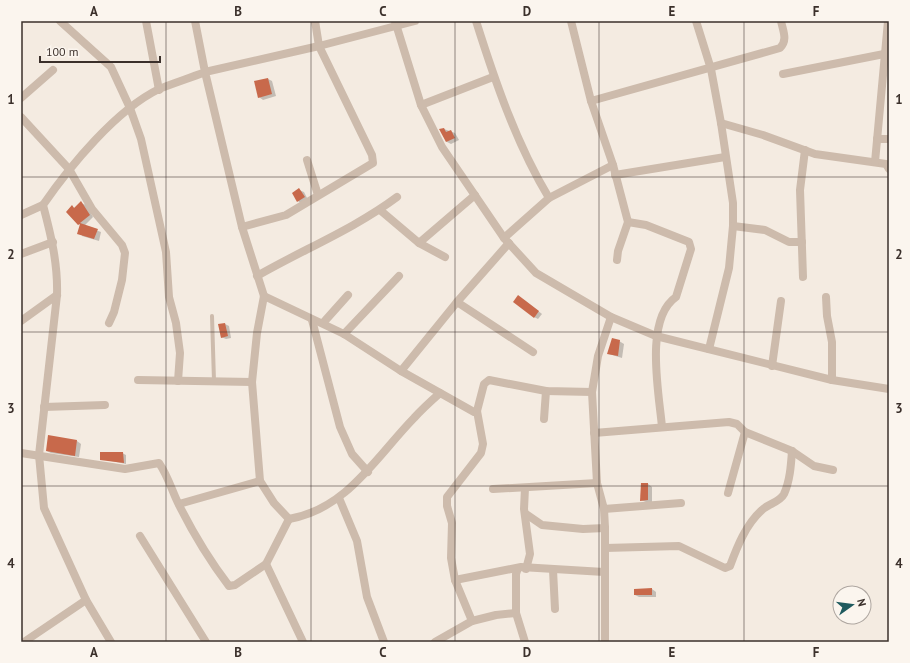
<svg xmlns="http://www.w3.org/2000/svg" width="910" height="663" font-family="'PT Sans',sans-serif">
	<rect width="100%" height="100%" fill="#f4ebe1"/>
	<g fill="#0003">
		<polygon points="268,79 272,81 276,96 263,100 259,97"/>
		<polygon points="444,129 455,133 459,140 451,144 447,142"/>
		<polygon points="299,190 304,192 308,200 302,204 298,201"/>
		<polygon points="81,203 86,205 93,217 84,226 101,232 99,241 82,236 80,225 72,207 75,208"/>
		<polygon points="523,299 542,314 538,319 534,317"/>
		<polygon points="225,324 229,326 231,338 226,339 221,337 219,325"/>
		<polygon points="619,341 624,344 622,358 609,354"/>
		<polygon points="49,436 77,441 81,444 79,457 51,453 47,451"/>
		<polygon points="122,453 126,455 126,464 101,459"/>
		<polygon points="642,484 648,484 652,487 652,502 646,502 641,500"/>
		<polygon points="652,589 656,592 656,597 639,597 635,595"/>
	</g>
	<g fill="#c8694b">
		<polygon points="268,78 272,94 258,98 254,81"/>
		<polygon points="444,128 446,132 451,130 455,138 446,142 439,129"/>
		<polygon points="299,188 305,197 297,202 292,193"/>
		<polygon points="81,201 90,215 80,223 98,229 94,239 77,234 80,224 78,225 66,212 72,205 74,208"/>
		<polygon points="518,295 539,311 534,318 513,302"/>
		<polygon points="225,323 228,336 221,338 218,324"/>
		<polygon points="612,338 620,340 618,356 607,354"/>
		<polygon points="48,435 77,440 75,456 46,451"/>
		<polygon points="100,452 123,452 124,463 100,460"/>
		<polygon points="641,483 648,483 648,500 640,501"/>
		<polygon points="652,588 652,595 634,595 634,589"/>
	</g>
	<g fill="none" stroke-linecap="round" stroke-linejoin="round">
		<polyline stroke="#cdbbac" stroke-width="4" points="212,316 214,381"/>
		<g stroke="#cdbbac" stroke-width="8">
			<polyline points="60,21 111,67 130,108 141,139 166,252 169,297 176,323 180,353 178,381"/>
			<polyline points="146,21 159,90"/>
			<polyline points="395,21 421,105 442,147 504,238 536,273 611,317 656,336 832,380 889,389"/>
			<path d="M476,21C495,81 516,143 549,198"/>
			<polyline points="571,21 591,101 613,165 628,222 618,251 617,260"/>
			<polyline points="696,21 711,69 721,123 733,203 733,226 729,268 709,349"/>
			<polyline points="783,74 889,53"/>
			<polyline points="21,98 53,70"/>
			<path d="M591,101L780,48C788,40 783,31 781,21"/>
			<polyline points="421,105 493,77"/>
			<polyline points="21,117 69,169 92,209 122,245 125,253 122,280 114,312 109,323"/>
			<polyline points="721,123 763,135 815,154 886,164 889,169"/>
			<polyline points="877,139 889,139"/>
			<polyline points="307,160 318,195"/>
			<polyline points="875,162 888,21"/>
			<polyline points="615,175 725,157"/>
			<polyline points="380,210 419,243 445,257"/>
			<polyline points="21,215 43,205"/>
			<path d="M628,222L646,225L689,242L691,249L676,297C644,319 659,393 662,427"/>
			<polyline points="733,226 765,230 789,242 802,242"/>
			<polyline points="242,227 286,215 373,163 372,155 319,46 315,21"/>
			<polyline points="504,238 549,198 613,165"/>
			<polyline points="419,243 475,195"/>
			<polyline points="21,254 53,242"/>
			<path d="M257,276C304,249 354,229 397,197"/>
			<polyline points="803,277 800,190 805,150"/>
			<polyline points="264,296 344,334 401,371 474,412 477,411"/>
			<polyline points="826,297 827,316 832,342 832,380"/>
			<polyline points="457,302 533,352"/>
			<polyline points="312,320 340,427 352,454 368,472"/>
			<polyline points="21,321 57,295"/>
			<polyline points="323,323 348,295"/>
			<polyline points="344,334 399,276"/>
			<polyline points="772,366 781,301"/>
			<polyline points="401,371 457,302 509,243"/>
			<polyline points="138,380 252,382"/>
			<polyline points="44,407 105,405"/>
			<polyline points="544,419 546,391"/>
			<polyline points="594,433 729,422 737,424 745,432 792,451 814,466 833,470"/>
			<path d="M21,453L125,469L159,463C168,476 172,491 179,505C193,533 210,561 229,586L235,585L266,564L289,519"/>
			<polyline points="525,488 524,509 530,554 526,569"/>
			<polyline points="493,489 597,483"/>
			<polyline points="728,493 745,432"/>
			<polyline points="339,498 357,541 367,597 384,642"/>
			<polyline points="179,504 260,481"/>
			<polyline points="604,509 681,503"/>
			<polyline points="526,514 542,525 583,529 605,528"/>
			<polyline points="289,519 274,503 260,481 252,382 257,333 264,296 242,227 205,72 319,46 415,21"/>
			<path d="M289,519C347,509 376,457 414,418C422,409 431,401 440,393"/>
			<polyline points="140,536 206,642"/>
			<path d="M605,548L679,546L725,568L730,566C737,547 746,524 762,510C768,504 780,502 784,494C790,481 791,465 792,451"/>
			<polyline points="266,564 303,642"/>
			<polyline points="518,568 516,574 516,613 525,642"/>
			<polyline points="553,570 555,609"/>
			<polyline points="455,580 521,567 604,572"/>
			<polyline points="472,621 455,580 451,558 452,523 447,506 447,497 481,453 483,444 477,411 484,384 489,380 546,391 592,392"/>
			<polyline points="24,642 86,600"/>
			<path d="M111,642L86,600L44,508L39,455L57,295C58,264 51,235 43,205C70,166 116,110 159,89C174,83 190,78 205,72L195,21"/>
			<polyline points="435,642 472,621 496,615 516,613"/>
			<polyline points="605,642 605,528 604,509 597,483 592,392 598,356 611,317"/>
		</g>
	</g>
	<path fill="none" stroke="#3b302b" stroke-width="1" stroke-opacity="0.55" d="M166,21V642M311,21V642M455,21V642M599,21V642M744,21V642M21,177H889M21,332H889M21,486H889"/>
	<rect width="910" height="663" fill="none" stroke="#fbf5ee" stroke-width="44"/>
	<g transform="translate(852 605) rotate(76)"><circle r="19" fill="#fbf5ee" stroke="#aea6a0"/>
	<path d="M0-3L7 15L0 10L-7 15Z" fill="#1f5a5e"/>
	<text y="-6" font-size="11" font-weight="bold" text-anchor="middle" fill="#3b302b">N</text>
	</g>
	<path d="M40 56v6h120v-6" fill="none" stroke="#3b302b" stroke-width="2"/>
	<text x="46" y="56" font-size="12" fill="#3b302b" stroke="#fbf5ee" stroke-width="3" paint-order="stroke">100 m</text>
	<rect x="22" y="22" width="866" height="619" fill="none" stroke="#3b302b" stroke-width="1.5"/>
	<g font-size="13" text-anchor="middle" font-weight="bold" fill="#3b302b">
		<text x="94" y="16">A</text>
		<text x="238" y="16">B</text>
		<text x="383" y="16">C</text>
		<text x="527" y="16">D</text>
		<text x="672" y="16">E</text>
		<text x="816" y="16">F</text>
		<text x="11" y="104">1</text>
		<text x="899" y="104">1</text>
		<text x="11" y="259">2</text>
		<text x="899" y="259">2</text>
		<text x="11" y="413">3</text>
		<text x="899" y="413">3</text>
		<text x="11" y="568">4</text>
		<text x="899" y="568">4</text>
		<text x="94" y="657">A</text>
		<text x="238" y="657">B</text>
		<text x="383" y="657">C</text>
		<text x="527" y="657">D</text>
		<text x="672" y="657">E</text>
		<text x="816" y="657">F</text>
	</g>
</svg>
